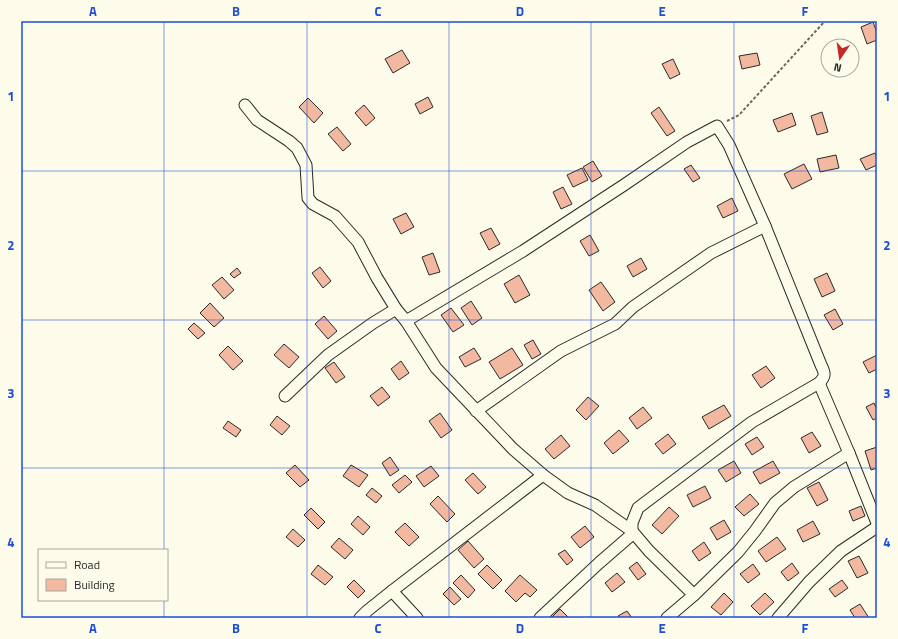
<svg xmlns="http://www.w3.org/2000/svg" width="898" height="639" font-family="'Titillium Web',sans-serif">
	<rect width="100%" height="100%" fill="#fdfbea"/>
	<g fill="#f2b8a0" stroke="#2b2b2b">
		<polygon points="873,22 877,33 877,40 867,44 861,27"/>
		<polygon points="402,50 410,63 393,73 385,59"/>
		<polygon points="757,53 760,65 742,69 739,56"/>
		<polygon points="673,59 680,74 670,79 662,64"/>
		<polygon points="428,97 433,107 420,114 415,104"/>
		<polygon points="308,98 323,113 314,123 299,107"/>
		<polygon points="364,105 375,118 366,126 355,113"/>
		<polygon points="659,107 675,131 667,136 651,113"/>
		<polygon points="822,112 828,132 817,135 811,116"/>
		<polygon points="792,113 796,125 778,132 773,120"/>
		<polygon points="337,127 351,144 343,151 328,134"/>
		<polygon points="875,153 877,158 877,165 866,170 860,159"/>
		<polygon points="836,155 839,168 820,172 817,159"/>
		<polygon points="593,161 602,176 592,182 583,167"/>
		<polygon points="804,164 812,179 792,189 784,174"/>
		<polygon points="691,165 700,178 693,182 684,169"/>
		<polygon points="582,168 588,180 573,187 567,175"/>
		<polygon points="563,187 572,204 561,209 553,192"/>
		<polygon points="732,198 738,211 723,218 717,206"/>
		<polygon points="406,213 414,227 401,234 393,219"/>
		<polygon points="491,228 500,244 489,250 480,233"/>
		<polygon points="590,235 599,251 589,256 580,241"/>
		<polygon points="433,253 440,272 429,275 422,257"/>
		<polygon points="641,258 647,269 633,277 627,266"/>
		<polygon points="320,267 331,281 323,288 312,273"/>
		<polygon points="237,268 241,273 234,278 230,274"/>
		<polygon points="827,273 835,291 822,297 814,279"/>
		<polygon points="519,275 530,295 515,303 504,284"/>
		<polygon points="222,277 234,290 224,299 212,285"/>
		<polygon points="601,282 615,302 603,311 589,290"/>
		<polygon points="471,301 482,318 472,325 461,308"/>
		<polygon points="210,303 224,318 214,327 200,313"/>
		<polygon points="451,308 464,325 453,332 441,315"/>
		<polygon points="835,309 843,324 833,330 824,315"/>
		<polygon points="324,316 337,331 328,339 315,324"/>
		<polygon points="194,323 205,333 198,339 188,329"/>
		<polygon points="533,340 541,354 532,359 524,345"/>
		<polygon points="284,344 299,357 289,368 274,355"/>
		<polygon points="228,346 243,361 233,370 219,355"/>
		<polygon points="474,348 481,359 465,367 459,357"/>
		<polygon points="512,348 523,365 500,379 489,362"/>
		<polygon points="877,355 877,369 869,373 863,362"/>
		<polygon points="401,361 409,373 399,380 391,369"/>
		<polygon points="334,362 345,377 336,383 325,368"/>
		<polygon points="766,366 775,378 761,388 752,375"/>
		<polygon points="382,387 390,397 378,406 370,396"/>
		<polygon points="588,397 599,406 586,420 576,410"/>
		<polygon points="874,403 877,410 877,418 873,420 866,407"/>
		<polygon points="724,405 731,416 709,429 702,417"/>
		<polygon points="643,407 652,418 637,429 629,418"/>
		<polygon points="440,413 452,430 441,438 429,421"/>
		<polygon points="277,416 290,426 282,435 270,425"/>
		<polygon points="228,421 241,430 236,437 223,428"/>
		<polygon points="619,430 629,441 613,454 604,443"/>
		<polygon points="812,432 821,446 809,453 801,438"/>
		<polygon points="668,434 676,444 663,454 655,444"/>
		<polygon points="561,435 570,446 554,459 545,449"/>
		<polygon points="757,437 764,447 752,455 745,444"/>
		<polygon points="877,447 877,468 871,470 865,451"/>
		<polygon points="390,457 399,470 390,476 382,463"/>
		<polygon points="734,461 741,473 726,482 718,470"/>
		<polygon points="773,461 780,473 760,484 753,472"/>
		<polygon points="295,465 309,480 300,487 286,473"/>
		<polygon points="351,465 368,475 359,487 343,476"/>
		<polygon points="431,466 439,476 424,487 416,476"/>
		<polygon points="473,473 486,487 478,494 465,480"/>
		<polygon points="405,475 412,482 399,493 392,485"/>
		<polygon points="819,482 828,500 817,506 807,488"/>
		<polygon points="705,486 711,498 693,507 687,495"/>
		<polygon points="372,488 382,496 376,503 366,495"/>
		<polygon points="750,494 759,504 744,516 735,507"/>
		<polygon points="438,496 455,514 447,522 430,504"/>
		<polygon points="861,506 865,516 853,521 849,511"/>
		<polygon points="669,507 679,516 662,534 652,525"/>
		<polygon points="311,508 325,522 318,529 304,515"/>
		<polygon points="358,516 370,527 363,535 351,524"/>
		<polygon points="724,520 731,532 717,540 710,528"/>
		<polygon points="813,521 820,534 803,542 797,530"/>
		<polygon points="405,523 419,537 409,546 395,532"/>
		<polygon points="585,526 594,537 580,548 571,537"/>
		<polygon points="293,529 305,540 298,547 286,537"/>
		<polygon points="777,537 786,549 766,562 758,551"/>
		<polygon points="339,538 353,550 345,559 331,547"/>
		<polygon points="468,541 484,559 474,568 458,550"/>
		<polygon points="704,542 711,553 699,561 692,551"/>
		<polygon points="565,550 573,560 567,565 558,554"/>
		<polygon points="859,556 868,573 857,578 848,561"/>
		<polygon points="637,562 646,574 638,580 629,568"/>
		<polygon points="792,563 799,573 788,581 781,572"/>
		<polygon points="753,564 760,574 748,583 740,574"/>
		<polygon points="318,565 333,577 325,585 311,574"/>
		<polygon points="487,565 502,580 493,589 478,574"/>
		<polygon points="617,573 625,582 612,592 605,583"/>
		<polygon points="461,575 475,590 468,598 453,583"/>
		<polygon points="520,575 537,590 530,597 525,593 516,602 505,591"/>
		<polygon points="354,580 365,591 358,598 347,587"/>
		<polygon points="842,580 848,588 835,597 829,589"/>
		<polygon points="450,587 461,599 454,605 443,594"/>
		<polygon points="724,593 733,602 721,615 711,607"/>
		<polygon points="765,593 774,602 760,615 751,606"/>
		<polygon points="860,604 869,618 855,618 850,610"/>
		<polygon points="560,609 569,618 551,618"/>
		<polygon points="627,611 632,618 619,618 618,616"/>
	</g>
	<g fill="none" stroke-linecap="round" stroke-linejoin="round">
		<g stroke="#2b2b2b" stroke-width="13">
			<g id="street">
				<polyline points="245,105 257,120 289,141 297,148 306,165 308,198 313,204 335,216 358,242 377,278 396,309 406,321 436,368 513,449 543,475 568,493 595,505 632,531 649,551 694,595"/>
				<path d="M406,321L523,251L624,185L687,142L717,126L729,145L765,226L821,365C825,373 826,376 819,383L752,422L638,508L632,523V531L629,537L599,563L540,618"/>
				<polyline points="819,383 849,453 877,523"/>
				<polyline points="285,396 328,355 373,323 396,309"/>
				<polyline points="476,411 561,351 615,324 633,307 711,253 765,226"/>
				<polyline points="392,591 417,618"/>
				<polyline points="360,618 367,611 392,591 543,475"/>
				<polyline points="667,618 694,595 738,552 755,531 775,503 794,487 849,453"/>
				<polyline points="778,618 809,582 841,551 877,527"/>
			</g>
		</g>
		<polyline stroke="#6a6964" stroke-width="2" stroke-dasharray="3 2" stroke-linecap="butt" points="727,121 739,115 825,21"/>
		<use href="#street" stroke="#fdfbea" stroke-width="11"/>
	</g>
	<path fill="none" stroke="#1d4ed8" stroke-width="1" stroke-opacity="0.55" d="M164,21V550M307,21V618M449,21V618M591,21V618M734,21V618M21,171H877M21,320H877M21,468H877M164,600V618"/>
	<rect width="898" height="639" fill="none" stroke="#fdfbea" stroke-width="44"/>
	<rect x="38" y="549" width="130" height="52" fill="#fdfbea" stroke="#a9a89e"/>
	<rect x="46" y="562" width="20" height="6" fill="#fdfbea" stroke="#a9a89e"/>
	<text x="74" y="569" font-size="12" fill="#2b2b2b">Road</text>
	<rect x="46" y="579" width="20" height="12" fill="#f2b8a0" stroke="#a9a89e"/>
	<text x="74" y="589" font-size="12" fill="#2b2b2b">Building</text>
	<g transform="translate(840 58) rotate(193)"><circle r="19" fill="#fdfbea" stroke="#a9a89e"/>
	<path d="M0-3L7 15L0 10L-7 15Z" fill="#c62828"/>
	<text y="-6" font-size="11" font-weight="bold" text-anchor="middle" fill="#2b2b2b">N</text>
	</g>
	<rect x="22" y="22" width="854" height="595" fill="none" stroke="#1d4ed8" stroke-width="1.5"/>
	<g font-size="13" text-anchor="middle" font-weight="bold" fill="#1d4ed8">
		<text x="93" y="16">A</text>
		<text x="236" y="16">B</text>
		<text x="378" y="16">C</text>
		<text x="520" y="16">D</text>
		<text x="662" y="16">E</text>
		<text x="805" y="16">F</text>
		<text x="11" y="101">1</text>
		<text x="887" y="101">1</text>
		<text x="11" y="250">2</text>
		<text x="887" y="250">2</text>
		<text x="11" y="398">3</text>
		<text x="887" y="398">3</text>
		<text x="11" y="547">4</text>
		<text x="887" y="547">4</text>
		<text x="93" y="633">A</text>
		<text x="236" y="633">B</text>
		<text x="378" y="633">C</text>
		<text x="520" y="633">D</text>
		<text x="662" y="633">E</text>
		<text x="805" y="633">F</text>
	</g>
</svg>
